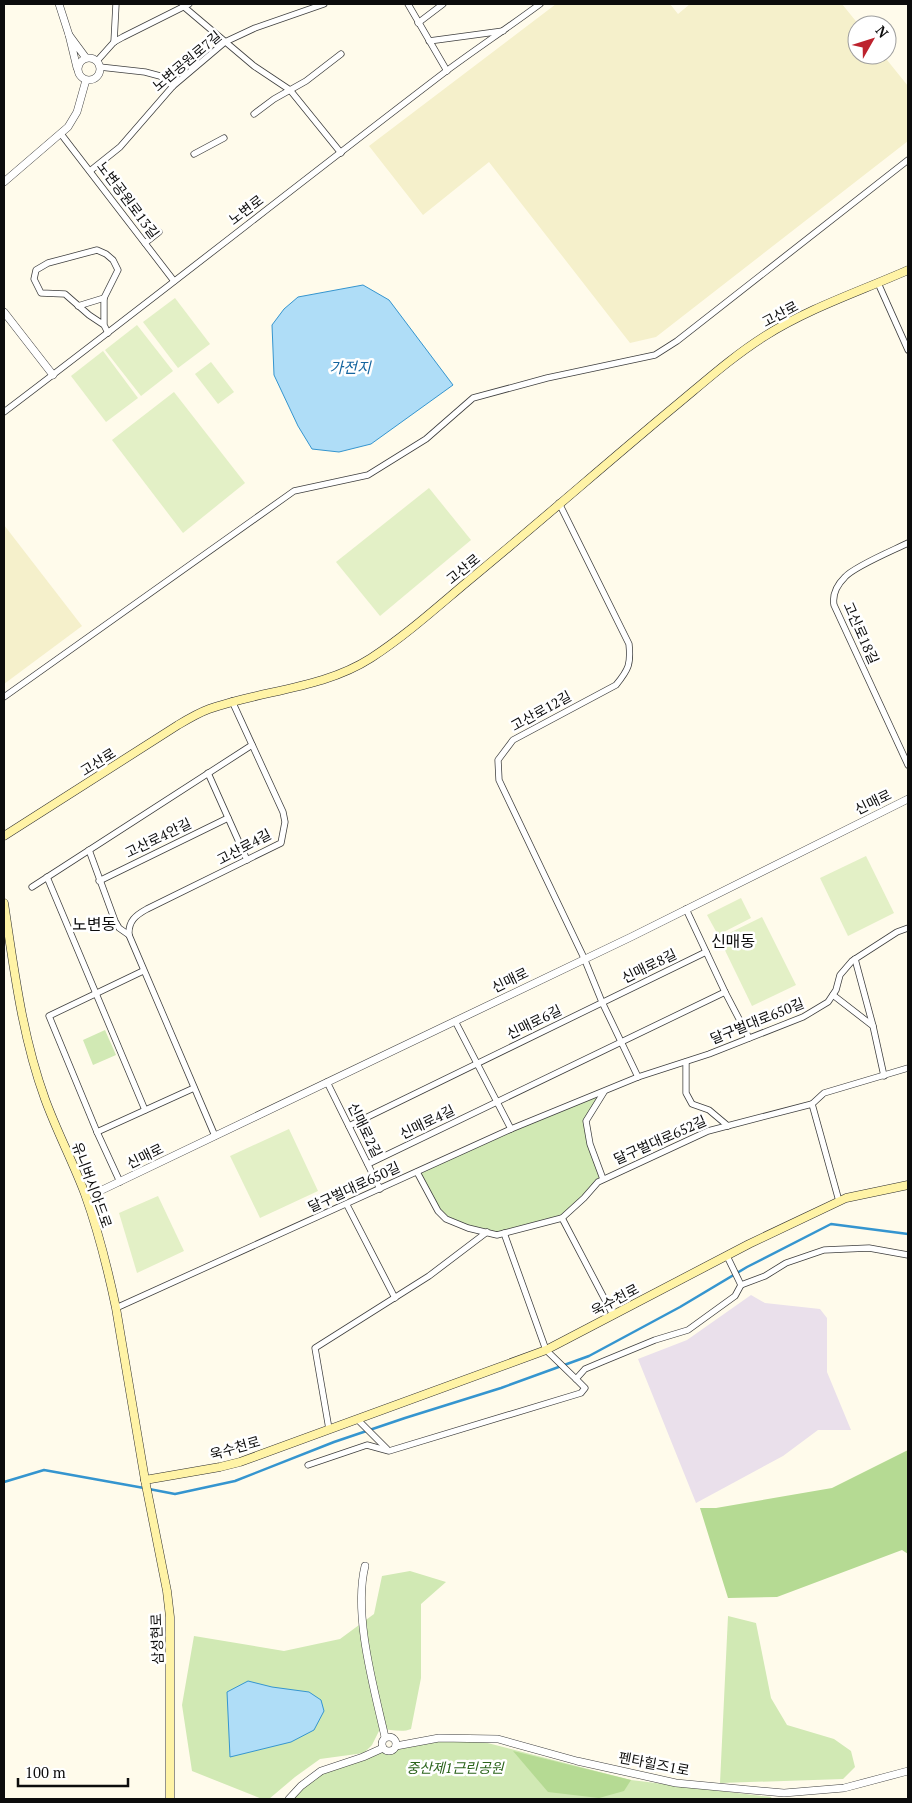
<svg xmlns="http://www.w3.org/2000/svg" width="912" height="1803" font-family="'PT Serif','Noto Sans KR',serif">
	<rect width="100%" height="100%" fill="#fffbeb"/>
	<polygon fill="#eae0eb" points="751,1295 765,1303 820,1309 827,1318 827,1372 851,1430 818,1430 783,1456 696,1503 638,1359 687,1340"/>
	<g fill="#f5f0cb">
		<polygon points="556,4 670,4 678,14 690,4 842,4 859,25 857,25 857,55 883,55 908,86 908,141 656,337 630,343 489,162 423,215 369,146"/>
		<polygon points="4,525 82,626 4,684"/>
	</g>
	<g fill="#d1e9b4">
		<polygon points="105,1030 116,1055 93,1065 83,1040"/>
		<polygon points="599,1093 586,1122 602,1176 599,1181 562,1218 497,1235 446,1219 417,1172"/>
		<path d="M410,1571L446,1582L421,1604V1678L411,1729C402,1733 390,1729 380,1729L372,1745L364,1753L320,1759L295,1777L269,1799H262L192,1771L182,1705L194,1636L284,1651L340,1639L374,1614L382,1576Z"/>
		<polygon points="728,1616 756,1623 771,1698 787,1725 834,1739 851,1751 855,1767 843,1779 720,1783"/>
		<polygon points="468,1738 631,1780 771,1797 772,1799 290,1799 321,1771 383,1748"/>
	</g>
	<g fill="#b5da93">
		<polygon points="908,1450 908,1554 902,1550 777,1597 728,1598 700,1508 716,1508 832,1488"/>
		<polygon points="513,1751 631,1780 624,1791 599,1798 548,1792"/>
	</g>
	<g fill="#e3f0c6">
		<polygon points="175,298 210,344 178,368 143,322"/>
		<polygon points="137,325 173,371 141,396 105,350"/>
		<polygon points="103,351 138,398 106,422 71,376"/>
		<polygon points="211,362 234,392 218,404 195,374"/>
		<polygon points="174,392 245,483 183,533 112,440"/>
		<polygon points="429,488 471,540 380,616 336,562"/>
		<polygon points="866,856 894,913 848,936 820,878"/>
		<polygon points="741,898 751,918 718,935 707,915"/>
		<polygon points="762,917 796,985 752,1006 719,938"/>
		<polygon points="289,1129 318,1191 260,1218 230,1156"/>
		<polygon points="158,1196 184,1251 137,1273 119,1213"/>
	</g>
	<g fill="#afddf7" stroke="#3595cf">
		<polygon points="363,285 389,300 453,385 371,444 339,452 312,449 298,426 274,375 272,325 284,309 298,297"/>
		<polygon points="248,1681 272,1687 309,1692 321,1700 324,1711 314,1730 291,1742 230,1757 227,1692"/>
	</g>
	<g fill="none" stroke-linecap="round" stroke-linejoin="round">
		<g stroke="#3595cf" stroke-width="2.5">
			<polyline points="4,1482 44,1470 144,1488"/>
			<polyline points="149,1489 175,1494 235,1481 334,1442 405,1418 501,1388 589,1356 680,1307 747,1267 831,1224 908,1234"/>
		</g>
		<g stroke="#3f3f3f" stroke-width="7">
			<g id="minor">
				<polyline points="408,4 447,71"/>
				<polyline points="183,6 254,66 290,90 341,153"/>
				<polyline points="418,23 443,4"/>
				<polyline points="429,41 503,31"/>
				<polyline points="114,42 116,4"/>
				<polyline points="97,61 114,42 123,37 189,4"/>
				<polyline points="100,67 145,72 160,76 173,86"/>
				<polyline points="254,114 274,99 306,81 341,54"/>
				<polyline points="61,134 174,281"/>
				<polyline points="194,154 224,138"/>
				<polyline points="90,171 120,147 173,86 225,42 255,28 324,4"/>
				<polyline points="145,243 159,232"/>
				<polyline points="878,283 908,350"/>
				<polyline points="78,306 104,298"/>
				<polyline points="104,325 89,315 65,294 41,293 34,279 36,270 48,263 97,250 106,254 113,260 118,270 104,298 104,325 108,333"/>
				<path d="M4,412C152,300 297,185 445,72C476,49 509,27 540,4"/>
				<path d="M559,503L629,644C631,664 629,669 616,685L513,740L498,760L499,780L584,958L602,1002L638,1077"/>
				<path d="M908,543C894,550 855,566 845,577C838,584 832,594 834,605L908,765"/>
				<polyline points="4,697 294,491 368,475 426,439 473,398 547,378 655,355 677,341 908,160"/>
				<polyline points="208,773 247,860"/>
				<polyline points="89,850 115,921 119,928 129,935"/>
				<polyline points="47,877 145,1110"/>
				<polyline points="99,881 228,818"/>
				<polyline points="32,887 252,745"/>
				<polyline points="686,909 725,992 749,1038"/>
				<polyline points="855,959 873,1026"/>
				<polyline points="833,995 873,1026 884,1076"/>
				<polyline points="455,1021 511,1129"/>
				<polyline points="686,1062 686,1093 692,1104 709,1110 728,1126"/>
				<polyline points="327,1082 380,1189"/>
				<polyline points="812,1104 824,1093 908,1068"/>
				<polyline points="349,1126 706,952"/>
				<polyline points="97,1132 194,1088"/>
				<path d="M215,1136L129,935C128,921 136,915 147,909L281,843L285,822L283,812L232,701"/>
				<polyline points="368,1164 725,992"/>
				<polyline points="417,1172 438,1211 446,1219 468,1228 497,1235 562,1218 584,1198 598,1182 708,1131 812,1104 839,1201"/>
				<polyline points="603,1179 590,1144 586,1121 604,1092"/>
				<polyline points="120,1182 97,1132 49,1016 143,971"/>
				<polyline points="347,1205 395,1298"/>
				<polyline points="562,1218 613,1315"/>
				<polyline points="504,1233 546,1350 576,1379"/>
				<polyline points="727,1256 741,1285"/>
				<polyline points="116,1308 511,1129 638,1077 709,1054 803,1017 828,1002 836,990 840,975 852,961 897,932 908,928"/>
				<polyline points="357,1419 387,1449"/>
				<polyline points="329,1429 315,1348 429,1276 487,1232"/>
				<polyline points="308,1465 367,1445 389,1451 581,1393 585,1388 576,1379 585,1369 604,1361 655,1340 688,1330 735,1296 741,1285 765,1276 786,1263 824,1250 869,1248 908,1255"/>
			</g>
		</g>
		<g stroke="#3f3f3f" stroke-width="8">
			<g id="tertiary">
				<polyline points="59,4 69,35"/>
				<circle cx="89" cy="69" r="11"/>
				<polyline points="77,68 69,35 86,58"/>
				<polyline points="4,182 68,127 77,112 86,80"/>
				<polyline points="4,312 53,375"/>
				<polyline points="85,1194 102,1190 631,937 908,799"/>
				<path d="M365,1566C353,1615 374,1688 385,1737"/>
				<circle cx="389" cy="1744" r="7"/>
				<polyline points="396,1746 439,1738 498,1739 577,1761 676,1783 784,1793 844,1788 908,1771"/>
				<polyline points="289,1799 301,1786 321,1771 363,1757 383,1748"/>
			</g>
		</g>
		<g stroke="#2e2e2e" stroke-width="9">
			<g id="secondary">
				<path d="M4,836L178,725C188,719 198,713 209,709C262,690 323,689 371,658C405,636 436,608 467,582C535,526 601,468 668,412C700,386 730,358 765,336C809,308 861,291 908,270"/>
				<path d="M4,903C14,969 22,1036 45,1099C57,1132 73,1162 85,1194C98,1230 108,1270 116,1308L145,1480L167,1591L170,1617V1799"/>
				<polyline points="145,1480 220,1467 240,1462 546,1350 749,1244 846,1198 908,1185"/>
			</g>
		</g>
		<use href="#minor" stroke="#fff" stroke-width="5.5"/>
		<use href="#tertiary" stroke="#fff" stroke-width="7"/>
		<use href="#secondary" stroke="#fff3a6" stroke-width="8"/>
	</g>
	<g text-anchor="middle" stroke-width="5" stroke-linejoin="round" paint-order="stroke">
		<g font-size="14" fill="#0c0c0c" stroke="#fff">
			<text transform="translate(187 61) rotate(-40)" y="5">노변공원로7길</text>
			<text transform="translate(128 200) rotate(53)" y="5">노변공원로13길</text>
			<text transform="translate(246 210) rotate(-37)" y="5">노변로</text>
			<text transform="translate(780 314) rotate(-28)" y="5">고산로</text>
			<text transform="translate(463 569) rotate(-39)" y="5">고산로</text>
			<text transform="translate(861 633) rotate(66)" y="5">고산로18길</text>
			<text transform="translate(541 711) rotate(-29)" y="5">고산로12길</text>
			<text transform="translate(98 762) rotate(-32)" y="5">고산로</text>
			<text transform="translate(873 802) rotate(-26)" y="5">신매로</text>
			<text transform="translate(158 838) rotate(-26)" y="5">고산로4안길</text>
			<text transform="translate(244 847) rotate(-28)" y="5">고산로4길</text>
			<text transform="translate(649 966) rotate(-26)" y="5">신매로8길</text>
			<text transform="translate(510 980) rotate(-26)" y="5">신매로</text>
			<text transform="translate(757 1021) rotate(-22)" y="5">달구벌대로650길</text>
			<text transform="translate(534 1022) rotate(-26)" y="5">신매로6길</text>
			<text transform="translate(427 1122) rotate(-26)" y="5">신매로4길</text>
			<text transform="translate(365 1130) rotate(64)" y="5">신매로2길</text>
			<text transform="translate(660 1140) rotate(-24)" y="5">달구벌대로652길</text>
			<text transform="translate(145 1156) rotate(-26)" y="5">신매로</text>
			<text transform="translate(92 1185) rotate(70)" y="5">유니버시아드로</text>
			<text transform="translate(354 1187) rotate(-25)" y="5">달구벌대로650길</text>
			<text transform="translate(615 1300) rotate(-28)" y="5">욱수천로</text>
			<text transform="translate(235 1448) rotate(-16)" y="5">욱수천로</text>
			<text transform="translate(157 1639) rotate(-92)" y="5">삼성현로</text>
			<text transform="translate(654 1764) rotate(11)" y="5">펜타힐즈1로</text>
		</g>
		<g font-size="14" font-style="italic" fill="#2c641c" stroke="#fff">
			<text x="455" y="1773">중산제1근린공원</text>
		</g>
		<g font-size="15" font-style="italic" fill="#14659f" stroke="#fff">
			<text x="350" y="373">가전지</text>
		</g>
		<g font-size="16" fill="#0c0c0c" stroke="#fff">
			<text x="94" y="930">노변동</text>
			<text x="733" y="947">신매동</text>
		</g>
	</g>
	<rect width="912" height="1803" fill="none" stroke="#0c0c0c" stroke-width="10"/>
	<g transform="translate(872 40) rotate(51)"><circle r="24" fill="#ffffff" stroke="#9e9e9e"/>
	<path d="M0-4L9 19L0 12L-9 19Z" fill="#bd222d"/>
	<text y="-8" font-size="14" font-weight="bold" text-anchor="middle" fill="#0c0c0c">N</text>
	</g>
	<path d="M18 1778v8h110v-8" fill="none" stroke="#0c0c0c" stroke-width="2.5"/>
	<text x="25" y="1778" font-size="15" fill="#0c0c0c" stroke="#ffffff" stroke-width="4" paint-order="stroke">100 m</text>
</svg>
